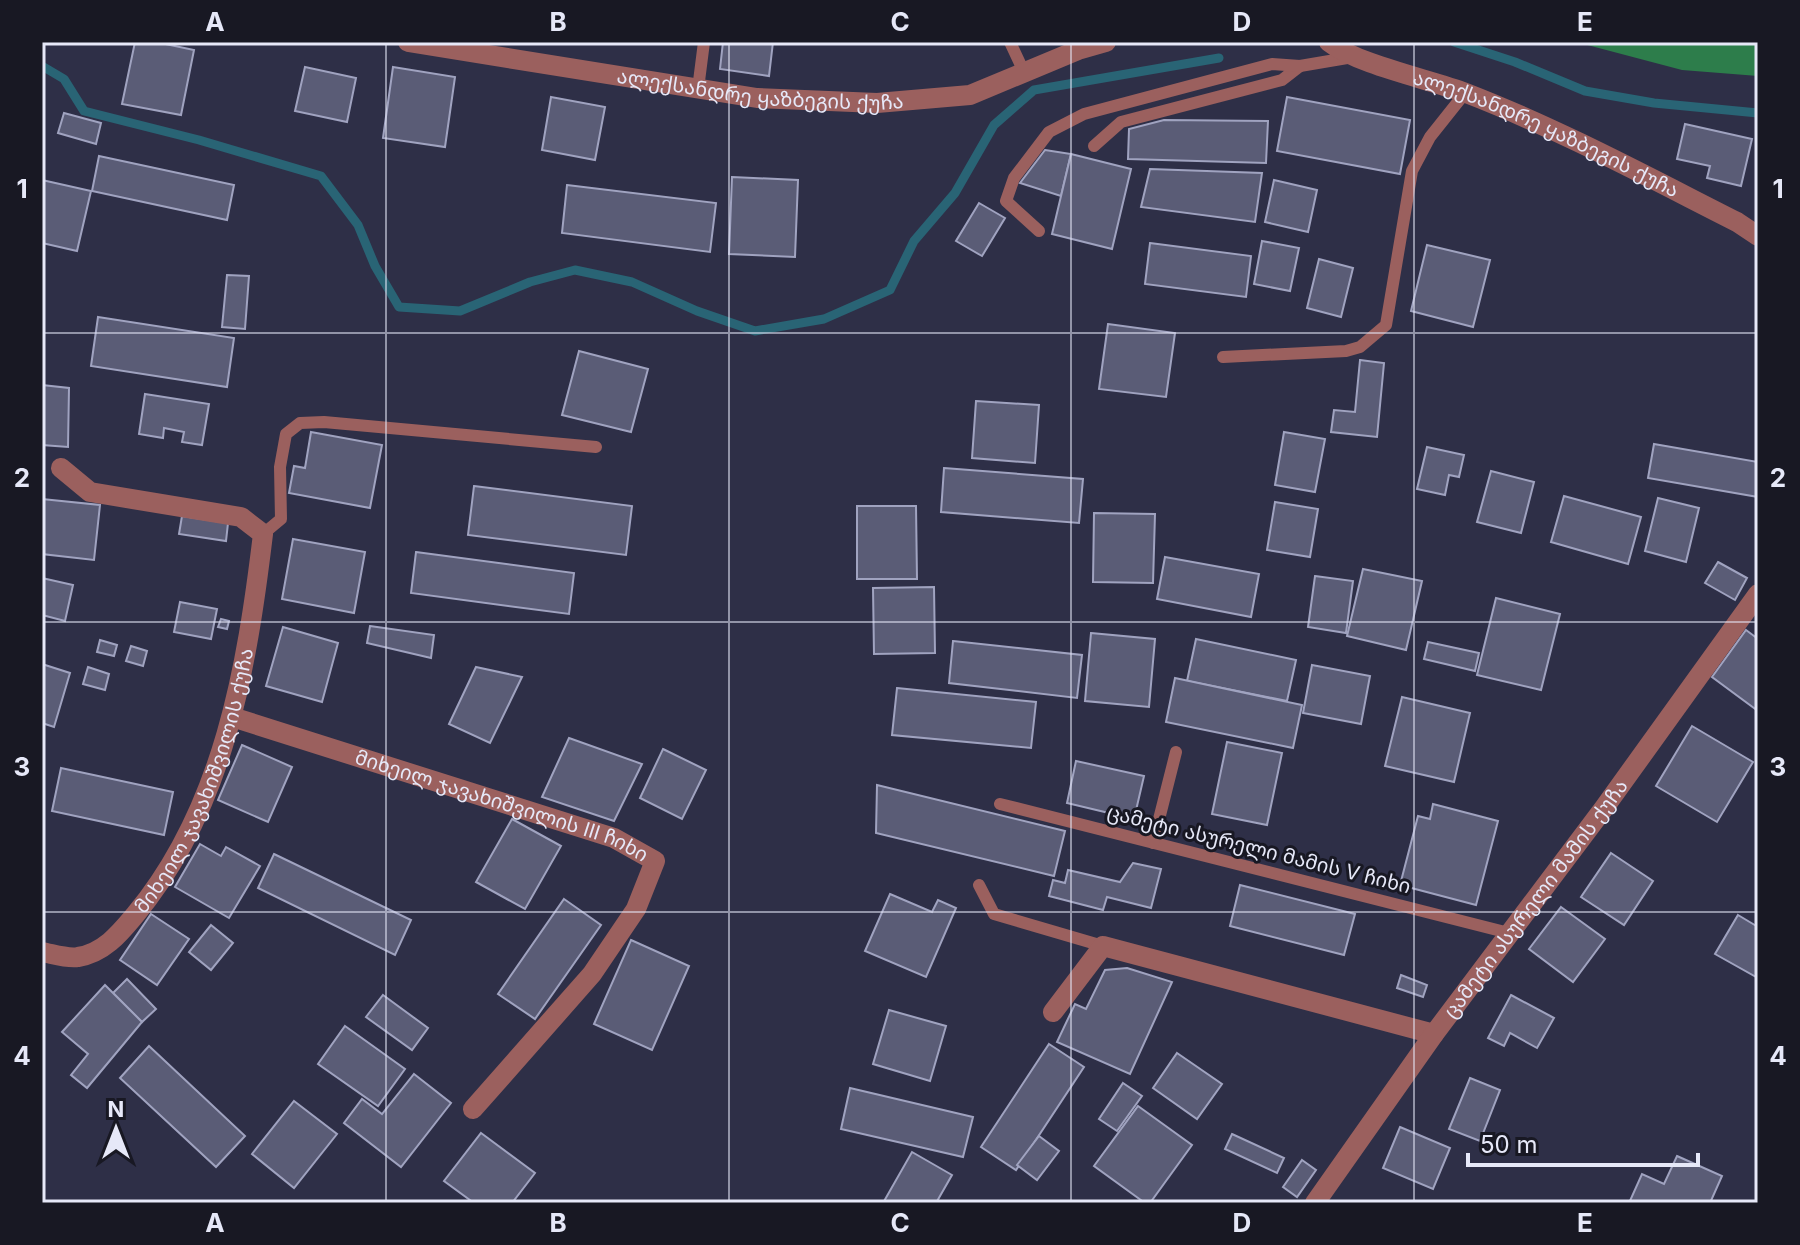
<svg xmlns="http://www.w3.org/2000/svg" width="1800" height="1245" font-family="Inter,'Noto Sans Georgian',sans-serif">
	<rect width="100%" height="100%" fill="#2e2f47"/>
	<polygon fill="#2d7d4b" points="1576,42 1758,42 1758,76 1682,70"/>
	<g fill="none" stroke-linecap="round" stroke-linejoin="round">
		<g stroke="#296475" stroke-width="9">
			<polyline points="1454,42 1515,62 1585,91 1654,103 1758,113"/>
			<polyline points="42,66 64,79 84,111 199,140 321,176 358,225 375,266 399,307 460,311 530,282 575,270 632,282 697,311 755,331 824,319 890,290 914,241 955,193 994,125 1034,90 1219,58"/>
		</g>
	</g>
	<g fill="#5a5c76" stroke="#a0a3c0" stroke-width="2">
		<polygon points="135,42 156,42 194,50 181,115 122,104"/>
		<polygon points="723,42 773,42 769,76 720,69"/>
		<polygon points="305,67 356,78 347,122 295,111"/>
		<polygon points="393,67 455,77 445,147 383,138"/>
		<polygon points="551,97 605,107 595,160 542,150"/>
		<polygon points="1287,97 1410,120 1400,174 1277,151"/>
		<polygon points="64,113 101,123 96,144 58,133"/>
		<polygon points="1164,120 1268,121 1266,163 1128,159 1129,129"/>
		<polygon points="1685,124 1752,139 1741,186 1707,178 1710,166 1677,159"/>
		<polygon points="1045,150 1071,154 1061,196 1020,183"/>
		<polygon points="1071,154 1131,169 1112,249 1052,234"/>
		<polygon points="99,156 234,185 227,220 92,191"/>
		<polygon points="1150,169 1262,173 1255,222 1141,207"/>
		<polygon points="732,177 798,180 795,257 729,254"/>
		<polygon points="42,180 91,191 77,251 42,243"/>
		<polygon points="1274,180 1317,190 1308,232 1265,222"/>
		<polygon points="567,185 716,203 710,252 562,233"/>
		<polygon points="979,203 1005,218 982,256 956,241"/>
		<polygon points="1262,241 1299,248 1290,291 1254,284"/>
		<polygon points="1150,243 1251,256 1246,297 1145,284"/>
		<polygon points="1427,245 1490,260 1473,327 1411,311"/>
		<polygon points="1319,259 1353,268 1341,317 1307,308"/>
		<polygon points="227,275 249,276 245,329 222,327"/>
		<polygon points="98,317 234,338 227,387 91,366"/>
		<polygon points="1108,324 1175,333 1166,397 1099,389"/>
		<polygon points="579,351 648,369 631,432 562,415"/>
		<polygon points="1360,360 1384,363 1377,437 1331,432 1334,410 1355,412"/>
		<polygon points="42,385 69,388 68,447 42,445"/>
		<polygon points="145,394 209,404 202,445 182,442 184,432 164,428 163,438 139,434"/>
		<polygon points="976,401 1039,405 1035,463 972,458"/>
		<polygon points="311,432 382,445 370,508 289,493 294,466 305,468"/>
		<polygon points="1284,432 1325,439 1315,492 1275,485"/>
		<polygon points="1654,444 1758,462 1758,497 1648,478"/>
		<polygon points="1427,447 1464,455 1459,477 1449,475 1445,495 1417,489"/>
		<polygon points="944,468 1083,479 1079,523 941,512"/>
		<polygon points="1491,471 1534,482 1521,533 1477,522"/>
		<polygon points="474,486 632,506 626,555 468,535"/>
		<polygon points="1564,496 1641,517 1628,564 1551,542"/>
		<polygon points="1658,498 1699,508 1686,562 1645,551"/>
		<polygon points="42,499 100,505 94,560 42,554"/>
		<polygon points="1275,502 1318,509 1310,557 1267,550"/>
		<polygon points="857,506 916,506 917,579 857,579"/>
		<polygon points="1094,513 1155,514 1153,583 1093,582"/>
		<polygon points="182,516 228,523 226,541 179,534"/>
		<polygon points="293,539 365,552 354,613 282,599"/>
		<polygon points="416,552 574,573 569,614 411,593"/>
		<polygon points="1165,557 1259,574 1251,617 1157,599"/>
		<polygon points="1718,562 1747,578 1735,600 1705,583"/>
		<polygon points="1363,569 1422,581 1406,650 1347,636"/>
		<polygon points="1315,576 1353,581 1346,633 1308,627"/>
		<polygon points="42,578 73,585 65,621 42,615"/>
		<polygon points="934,587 935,653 874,654 873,588"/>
		<polygon points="1496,598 1560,614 1541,690 1477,675"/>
		<polygon points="180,602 217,609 211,639 174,632"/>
		<polygon points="221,619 229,621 227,629 218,627"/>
		<polygon points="370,626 434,635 431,658 367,643"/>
		<polygon points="283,627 338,643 322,702 266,686"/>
		<polygon points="1746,630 1758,639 1758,711 1712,677"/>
		<polygon points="1091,633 1155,639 1149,707 1085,701"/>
		<polygon points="1196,639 1296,660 1287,701 1187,681"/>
		<polygon points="100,640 117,645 114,656 97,652"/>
		<polygon points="953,641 1082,655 1077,698 949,683"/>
		<polygon points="1428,642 1479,653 1475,671 1424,659"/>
		<polygon points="131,646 147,651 143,666 126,661"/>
		<polygon points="42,664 70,673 54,727 42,723"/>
		<polygon points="1312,665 1370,676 1361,724 1303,713"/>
		<polygon points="88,667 109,674 105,690 83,684"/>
		<polygon points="476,667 522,677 490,743 449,724"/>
		<polygon points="1175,678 1302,705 1293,748 1166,722"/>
		<polygon points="897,688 1036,702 1031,748 892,735"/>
		<polygon points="1402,697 1470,713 1454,782 1385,766"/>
		<polygon points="1692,726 1753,762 1717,822 1656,786"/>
		<polygon points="569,738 642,764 614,821 542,797"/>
		<polygon points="1227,742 1282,753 1267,825 1212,814"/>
		<polygon points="242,745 292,767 268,822 218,800"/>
		<polygon points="663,749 706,770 682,819 640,798"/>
		<polygon points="1076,761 1144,776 1134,819 1067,803"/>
		<polygon points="61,768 173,792 164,835 52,811"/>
		<polygon points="877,785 1065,831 1054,876 876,833"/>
		<polygon points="1433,804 1498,821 1476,905 1400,885 1418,816 1430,819"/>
		<polygon points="512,819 561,846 525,909 476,882"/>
		<polygon points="200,844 221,856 226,847 260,866 229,918 175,887"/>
		<polygon points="1611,853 1653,881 1624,925 1581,897"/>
		<polygon points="274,854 411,920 395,955 258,888"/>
		<polygon points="1133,863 1161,869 1151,908 1107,897 1103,910 1049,896 1053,880 1065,883 1068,870 1120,882"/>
		<polygon points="1240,885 1355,914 1344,955 1230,926"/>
		<polygon points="890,894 932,912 938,900 956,908 926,977 865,951"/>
		<polygon points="564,899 601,925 535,1019 498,994"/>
		<polygon points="1561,907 1605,939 1573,982 1529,949"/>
		<polygon points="151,914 189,939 157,985 120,960"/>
		<polygon points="1738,915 1758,927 1758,978 1715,954"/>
		<polygon points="211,925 233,943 211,970 189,952"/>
		<polygon points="631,940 689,966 652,1050 594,1024"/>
		<polygon points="1127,968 1172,982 1130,1074 1057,1042 1075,1004 1086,1009 1105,970"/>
		<polygon points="1401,975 1427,985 1423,997 1397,988"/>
		<polygon points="127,979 156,1009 142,1022 113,993"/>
		<polygon points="105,985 142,1022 87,1088 71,1075 88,1054 62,1032"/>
		<polygon points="383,995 428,1028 412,1050 366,1017"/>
		<polygon points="1511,995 1554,1018 1537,1048 1510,1033 1504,1046 1488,1038"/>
		<polygon points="889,1010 946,1026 930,1081 873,1064"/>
		<polygon points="345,1026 405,1069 378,1106 318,1064"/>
		<polygon points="1049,1044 1084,1067 1016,1170 981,1147"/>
		<polygon points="149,1046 245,1136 216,1167 120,1078"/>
		<polygon points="1177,1053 1222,1084 1197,1119 1153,1088"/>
		<polygon points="414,1074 451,1103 401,1167 344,1123 362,1099 382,1114"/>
		<polygon points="1470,1078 1500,1090 1480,1141 1449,1129"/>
		<polygon points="1123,1083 1142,1096 1117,1131 1099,1119"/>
		<polygon points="850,1088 973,1117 963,1157 841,1129"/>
		<polygon points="294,1101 337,1134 294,1188 252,1154"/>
		<polygon points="1138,1106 1192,1145 1150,1203 1145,1203 1094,1166"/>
		<polygon points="1400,1127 1450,1148 1433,1189 1383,1168"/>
		<polygon points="481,1133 535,1173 512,1203 474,1203 444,1181"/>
		<polygon points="1232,1134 1284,1158 1277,1173 1225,1149"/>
		<polygon points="1039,1136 1059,1151 1037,1180 1017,1165"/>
		<polygon points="912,1152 952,1175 936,1203 883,1203"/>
		<polygon points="1677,1156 1722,1176 1710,1203 1629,1203 1642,1174 1664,1184"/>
		<polygon points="1302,1160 1316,1170 1297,1197 1283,1187"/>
	</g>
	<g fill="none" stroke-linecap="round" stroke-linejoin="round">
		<g stroke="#9b605e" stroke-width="12">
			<polyline points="1010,42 1024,72"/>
			<polyline points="698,89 704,42"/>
			<polyline points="1094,146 1121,122 1282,80 1300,66"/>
			<polyline points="1039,231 1006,201 1014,178 1049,132 1084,114 1272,64 1300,66 1353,57"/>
			<polyline points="1223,357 1346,351 1360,347 1386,325 1412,171 1430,137 1465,93"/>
			<polyline points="263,534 281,519 280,467 286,434 300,423 324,422 596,447"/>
			<polyline points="1000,804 1509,933"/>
			<polyline points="1153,843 1176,752"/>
			<polyline points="979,885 994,914 1103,946"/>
		</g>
		<g stroke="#9b605e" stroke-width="20">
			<path id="s1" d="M408,42L757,98L877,103L970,95L1078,50L1106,42"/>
			<path id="s2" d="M1329,42C1358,65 1429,79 1466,93C1559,129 1648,177 1737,222L1758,236"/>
			<path id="s3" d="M232,717L614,838L655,861L636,909L592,974L473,1109"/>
			<path id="s4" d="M42,952C53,954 68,959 78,957C104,953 120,933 135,915C224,808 247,667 263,534L241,517L90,492L61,468"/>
			<polyline points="1053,1012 1103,946 1434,1034"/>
		</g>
		<path stroke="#9b605e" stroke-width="20" id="s5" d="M1315,1203L1434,1034L1604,808L1758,594"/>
	</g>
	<path fill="none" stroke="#e6e8f8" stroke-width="2" stroke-opacity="0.55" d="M386,42V1203M729,42V1203M1071,42V1203M1414,42V1203M42,333H1758M42,622H1758M42,912H1758"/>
	<g text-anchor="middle" stroke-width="6" stroke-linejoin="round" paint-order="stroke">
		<g font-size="20" fill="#e6e8f8" stroke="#181823">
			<text dy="7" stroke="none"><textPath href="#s1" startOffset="356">ალექსანდრე ყაზბეგის ქუჩა</textPath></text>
			<text dy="7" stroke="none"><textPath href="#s2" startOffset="236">ალექსანდრე ყაზბეგის ქუჩა</textPath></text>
			<text dy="7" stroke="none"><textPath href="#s4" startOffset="258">მიხეილ ჯავახიშვილის ქუჩა</textPath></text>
			<text dy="7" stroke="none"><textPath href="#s3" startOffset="284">მიხეილ ჯავახიშვილის III ჩიხი</textPath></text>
			<text transform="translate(1259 849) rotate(14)" y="7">ცამეტი ასურელი მამის V ჩიხი</text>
			<text dy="7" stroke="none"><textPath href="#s5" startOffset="376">ცამეტი ასურელი მამის ქუჩა</textPath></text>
		</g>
	</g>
	<rect width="1800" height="1245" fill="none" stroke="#181823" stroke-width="88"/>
	<g transform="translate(116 1129)" stroke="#181823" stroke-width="6" paint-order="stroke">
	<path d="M0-6L14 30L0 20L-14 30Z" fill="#e6e8f8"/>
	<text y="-12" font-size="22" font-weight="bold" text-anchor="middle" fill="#e6e8f8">N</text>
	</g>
	<path d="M1468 1153v12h230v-12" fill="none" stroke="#e6e8f8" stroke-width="4"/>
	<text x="1480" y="1153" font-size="24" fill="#e6e8f8" stroke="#181823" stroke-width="6" paint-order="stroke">50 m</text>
	<rect x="44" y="44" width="1712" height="1157" fill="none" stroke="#e6e8f8" stroke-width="3"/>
	<g font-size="26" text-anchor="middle" font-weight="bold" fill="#e6e8f8">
		<text x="215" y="31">A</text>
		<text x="558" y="31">B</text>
		<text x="900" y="31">C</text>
		<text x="1242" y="31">D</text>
		<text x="1585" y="31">E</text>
		<text x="22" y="198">1</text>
		<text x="1778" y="198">1</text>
		<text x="22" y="487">2</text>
		<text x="1778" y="487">2</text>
		<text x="22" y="776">3</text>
		<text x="1778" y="776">3</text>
		<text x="22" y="1065">4</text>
		<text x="1778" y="1065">4</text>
		<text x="215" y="1232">A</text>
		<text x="558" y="1232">B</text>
		<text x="900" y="1232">C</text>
		<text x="1242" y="1232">D</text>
		<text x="1585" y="1232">E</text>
	</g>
</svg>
